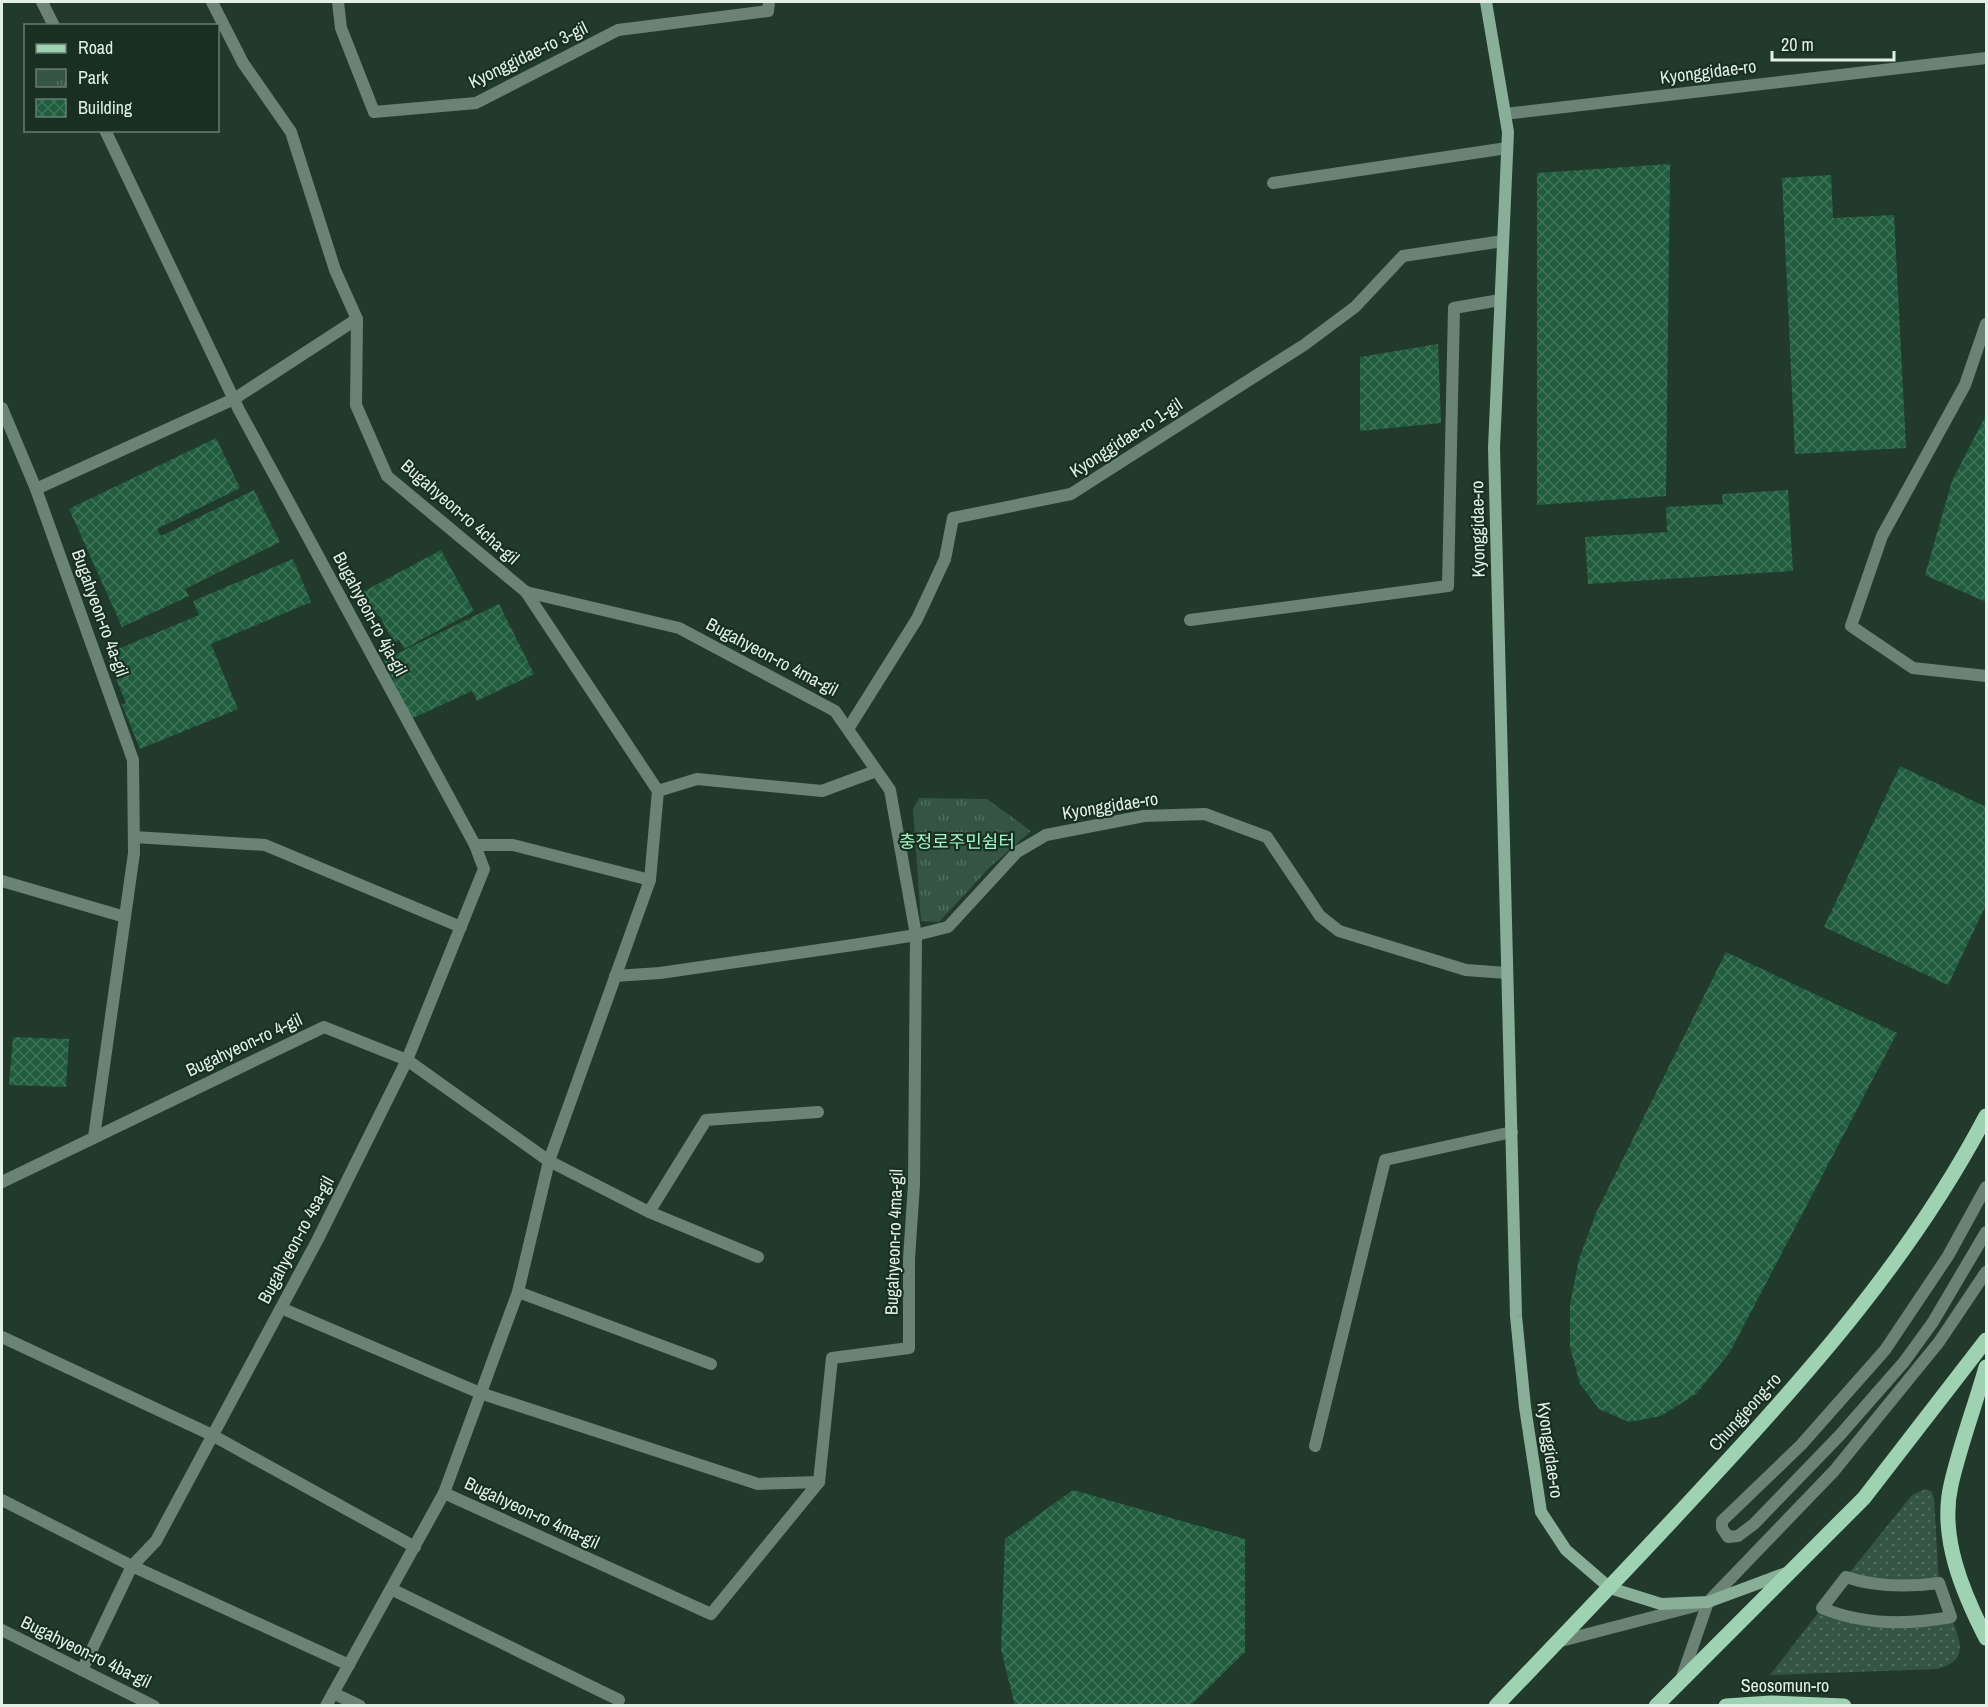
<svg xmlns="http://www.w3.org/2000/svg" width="1988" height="1707" font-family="'Archivo Narrow','Noto Sans KR',sans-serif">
	<defs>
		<pattern id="grass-dots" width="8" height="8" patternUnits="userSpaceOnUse" patternTransform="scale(1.5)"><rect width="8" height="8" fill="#355542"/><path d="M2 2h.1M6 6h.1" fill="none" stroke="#526e5d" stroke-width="1.8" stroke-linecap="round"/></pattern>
		<pattern id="park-tufts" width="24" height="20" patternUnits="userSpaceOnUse" patternTransform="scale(1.5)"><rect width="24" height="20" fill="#355542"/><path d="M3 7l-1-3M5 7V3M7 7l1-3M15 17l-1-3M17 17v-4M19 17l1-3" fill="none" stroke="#526e5d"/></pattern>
		<pattern id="building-cross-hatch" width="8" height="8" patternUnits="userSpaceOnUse" patternTransform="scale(1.5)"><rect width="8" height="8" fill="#205c3d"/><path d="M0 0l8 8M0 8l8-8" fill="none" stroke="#407459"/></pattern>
	</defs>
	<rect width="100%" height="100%" fill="#223a2c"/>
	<g fill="url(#grass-dots)">
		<polygon points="1926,1489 1932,1492 1934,1499 1939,1583 1846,1577 1912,1495"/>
		<path d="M1822,1608L1840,1616L1951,1617C1960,1640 1970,1661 1937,1669L1770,1675Z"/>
	</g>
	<polygon fill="url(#park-tufts)" points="919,798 987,799 1031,831 990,867 939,922 921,921 913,809"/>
	<g fill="url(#building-cross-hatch)">
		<polygon points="1670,164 1666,496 1537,505 1537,173"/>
		<polygon points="1831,175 1833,218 1894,215 1906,448 1795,454 1782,178"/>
		<polygon points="1438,344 1441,423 1360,431 1360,357"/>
		<polygon points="1986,415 1986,602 1925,575 1952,481"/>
		<polygon points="216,438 240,488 157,529 161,536 254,490 280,542 185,589 189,596 122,627 69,509"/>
		<polygon points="1788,490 1793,571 1588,584 1585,537 1667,532 1666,507 1723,504 1722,494"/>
		<polygon points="441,550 474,611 404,649 399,640 394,643 379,615 372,618 359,594"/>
		<polygon points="293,559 311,602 211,644 238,709 140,749 122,705 126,703 106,654 199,615 193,601"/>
		<polygon points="499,604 534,674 477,701 472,691 411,719 384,660"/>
		<polygon points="1900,766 1986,807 1986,905 1948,985 1824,927"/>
		<polygon points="1726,952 1897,1033 1730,1352 1696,1394 1661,1416 1629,1422 1599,1409 1580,1384 1570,1347 1570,1304 1579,1259 1596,1213"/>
		<polygon points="13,1037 69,1039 66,1087 9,1085"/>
		<polygon points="1073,1490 1245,1539 1245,1652 1190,1706 1015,1706 1001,1649 1005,1539"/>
	</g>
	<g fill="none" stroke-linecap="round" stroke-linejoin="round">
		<g stroke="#6b8374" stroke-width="12">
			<polyline points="1557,1642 1695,1606"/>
			<polyline points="1681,1680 1708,1602 1834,1471 1939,1342 1986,1272"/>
		</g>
		<g stroke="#6b8374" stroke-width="12">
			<polyline points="1986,1187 1948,1256 1885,1350 1801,1445 1722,1521 1722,1528 1728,1537 1738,1536 1754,1524 1840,1435 1904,1362 1933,1322 1986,1232"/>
			<path d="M1846,1577C1875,1587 1909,1587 1939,1583L1951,1617C1908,1625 1863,1625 1822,1608Z"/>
		</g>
		<g stroke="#6b8374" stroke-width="12">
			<polyline points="42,2 54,26"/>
			<polyline points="212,2 243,63 291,132 335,270 357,319 356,405 387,476 526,592 658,791"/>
			<polyline points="338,2 341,28 374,112 476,103 618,30 768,11 769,2"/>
			<polyline points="1505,114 1986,58"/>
			<polyline points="1273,183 1507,148"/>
			<polyline points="1986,324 1965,385 1882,536 1851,626 1913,668 1986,676"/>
			<polyline points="2,408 36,489 133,760 134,853 94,1137"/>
			<polyline points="36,489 234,399 357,319"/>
			<polyline points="1190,620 1448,586 1454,308 1500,300"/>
			<polyline points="848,729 917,619 945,559 953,518 1071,494 1304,345 1355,307 1403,256 1503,241"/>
			<polyline points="658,791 697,779 822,791 876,771"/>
			<polyline points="134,837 265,845 461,927"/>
			<polyline points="475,845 513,845 650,880"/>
			<polyline points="2,881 125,917"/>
			<polyline points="615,976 660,973 860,944 916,935 948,927 1017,852 1046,835 1144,816 1205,814 1267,837 1320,916 1339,931 1466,970 1507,973"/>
			<polyline points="2,1182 324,1027 407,1060 549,1161 649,1212 758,1257"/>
			<polyline points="649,1212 706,1120 818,1112"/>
			<polyline points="518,1292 711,1364"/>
			<polyline points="281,1308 480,1393 758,1484 819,1482"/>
			<polyline points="2,1337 212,1435 415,1547"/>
			<polyline points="1315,1446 1385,1160 1512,1132"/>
			<polyline points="444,1493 711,1614 819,1482 832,1358 909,1348 909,1259 914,1184 916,935 890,790 835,711 679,628 526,592"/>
			<polyline points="2,1500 132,1566 349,1665"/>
			<polyline points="391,1589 619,1700"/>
			<polyline points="2,1630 154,1706"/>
			<polyline points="82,1670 132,1566 156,1541 318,1239 407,1060 484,869 475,845 239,410 105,130"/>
			<polyline points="333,1693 360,1706"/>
			<polyline points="326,1706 444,1493 518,1292 549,1161 650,880 658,791"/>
		</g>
		<polyline stroke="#89af98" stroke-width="12" points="1486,2 1508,132 1494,448 1516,1316 1525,1407 1541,1512 1566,1550 1610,1588 1661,1604 1708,1602 1786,1573"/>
		<g stroke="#9fd2b3" stroke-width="15">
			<path d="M1986,1367C1975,1406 1960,1445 1951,1485C1939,1537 1963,1593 1986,1638"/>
			<path d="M1496,1706C1567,1632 1637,1559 1706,1484C1812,1370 1913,1255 1986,1116"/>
			<polyline points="1656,1706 1864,1498 1986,1340"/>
			<polyline points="1726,1706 1771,1703 1844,1706"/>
		</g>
	</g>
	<g text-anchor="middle" stroke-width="4.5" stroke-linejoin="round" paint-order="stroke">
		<g font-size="18" fill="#e2f0e7" stroke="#182f22">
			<text transform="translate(528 55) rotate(-26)" y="6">Kyonggidae-ro 3-gil</text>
			<text transform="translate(1708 72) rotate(-7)" y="6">Kyonggidae-ro</text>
			<text transform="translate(1126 438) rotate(-33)" y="6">Kyonggidae-ro 1-gil</text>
			<text transform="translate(460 512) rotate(41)" y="6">Bugahyeon-ro 4cha-gil</text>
			<text transform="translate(1478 529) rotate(-91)" y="6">Kyonggidae-ro</text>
			<text transform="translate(100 613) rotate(70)" y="6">Bugahyeon-ro 4a-gil</text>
			<text transform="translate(370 614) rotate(62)" y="6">Bugahyeon-ro 4ja-gil</text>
			<text transform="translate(772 657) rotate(28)" y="6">Bugahyeon-ro 4ma-gil</text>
			<text transform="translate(1110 806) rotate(-9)" y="6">Kyonggidae-ro</text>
			<text transform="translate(244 1045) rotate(-25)" y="6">Bugahyeon-ro 4-gil</text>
			<text transform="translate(296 1240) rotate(-62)" y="6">Bugahyeon-ro 4sa-gil</text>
			<text transform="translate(894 1242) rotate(-88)" y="6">Bugahyeon-ro 4ma-gil</text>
			<text transform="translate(1745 1412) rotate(-48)" y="6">Chungjeong-ro</text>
			<text transform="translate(1550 1450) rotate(82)" y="6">Kyonggidae-ro</text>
			<text transform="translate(532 1513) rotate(25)" y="6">Bugahyeon-ro 4ma-gil</text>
			<text transform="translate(86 1652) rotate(26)" y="6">Bugahyeon-ro 4ba-gil</text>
			<text x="1785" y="1692">Seosomun-ro</text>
		</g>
		<g font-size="18" fill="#a1f8c6" stroke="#182f22">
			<text x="957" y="848">충정로주민쉼터</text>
		</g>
	</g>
	<rect width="1988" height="1707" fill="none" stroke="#e2f0e7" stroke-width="6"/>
	<rect x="24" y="24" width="195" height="108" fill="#182f22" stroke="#697c71" stroke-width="1.5"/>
	<rect x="36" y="44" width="30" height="9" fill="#9fd2b3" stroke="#697c71" stroke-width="1.5"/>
	<text x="78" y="54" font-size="18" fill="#e2f0e7">Road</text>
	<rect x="36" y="69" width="30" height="18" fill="url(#park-tufts)" stroke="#697c71" stroke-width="1.5"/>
	<text x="78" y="84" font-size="18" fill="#e2f0e7">Park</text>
	<rect x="36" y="99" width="30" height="18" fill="url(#building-cross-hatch)" stroke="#697c71" stroke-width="1.5"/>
	<text x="78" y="114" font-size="18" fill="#e2f0e7">Building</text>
	<path d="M1772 51v9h122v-9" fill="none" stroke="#e2f0e7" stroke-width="3"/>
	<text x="1781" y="51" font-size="18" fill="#e2f0e7" stroke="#182f22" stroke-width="4.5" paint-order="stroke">20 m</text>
</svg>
